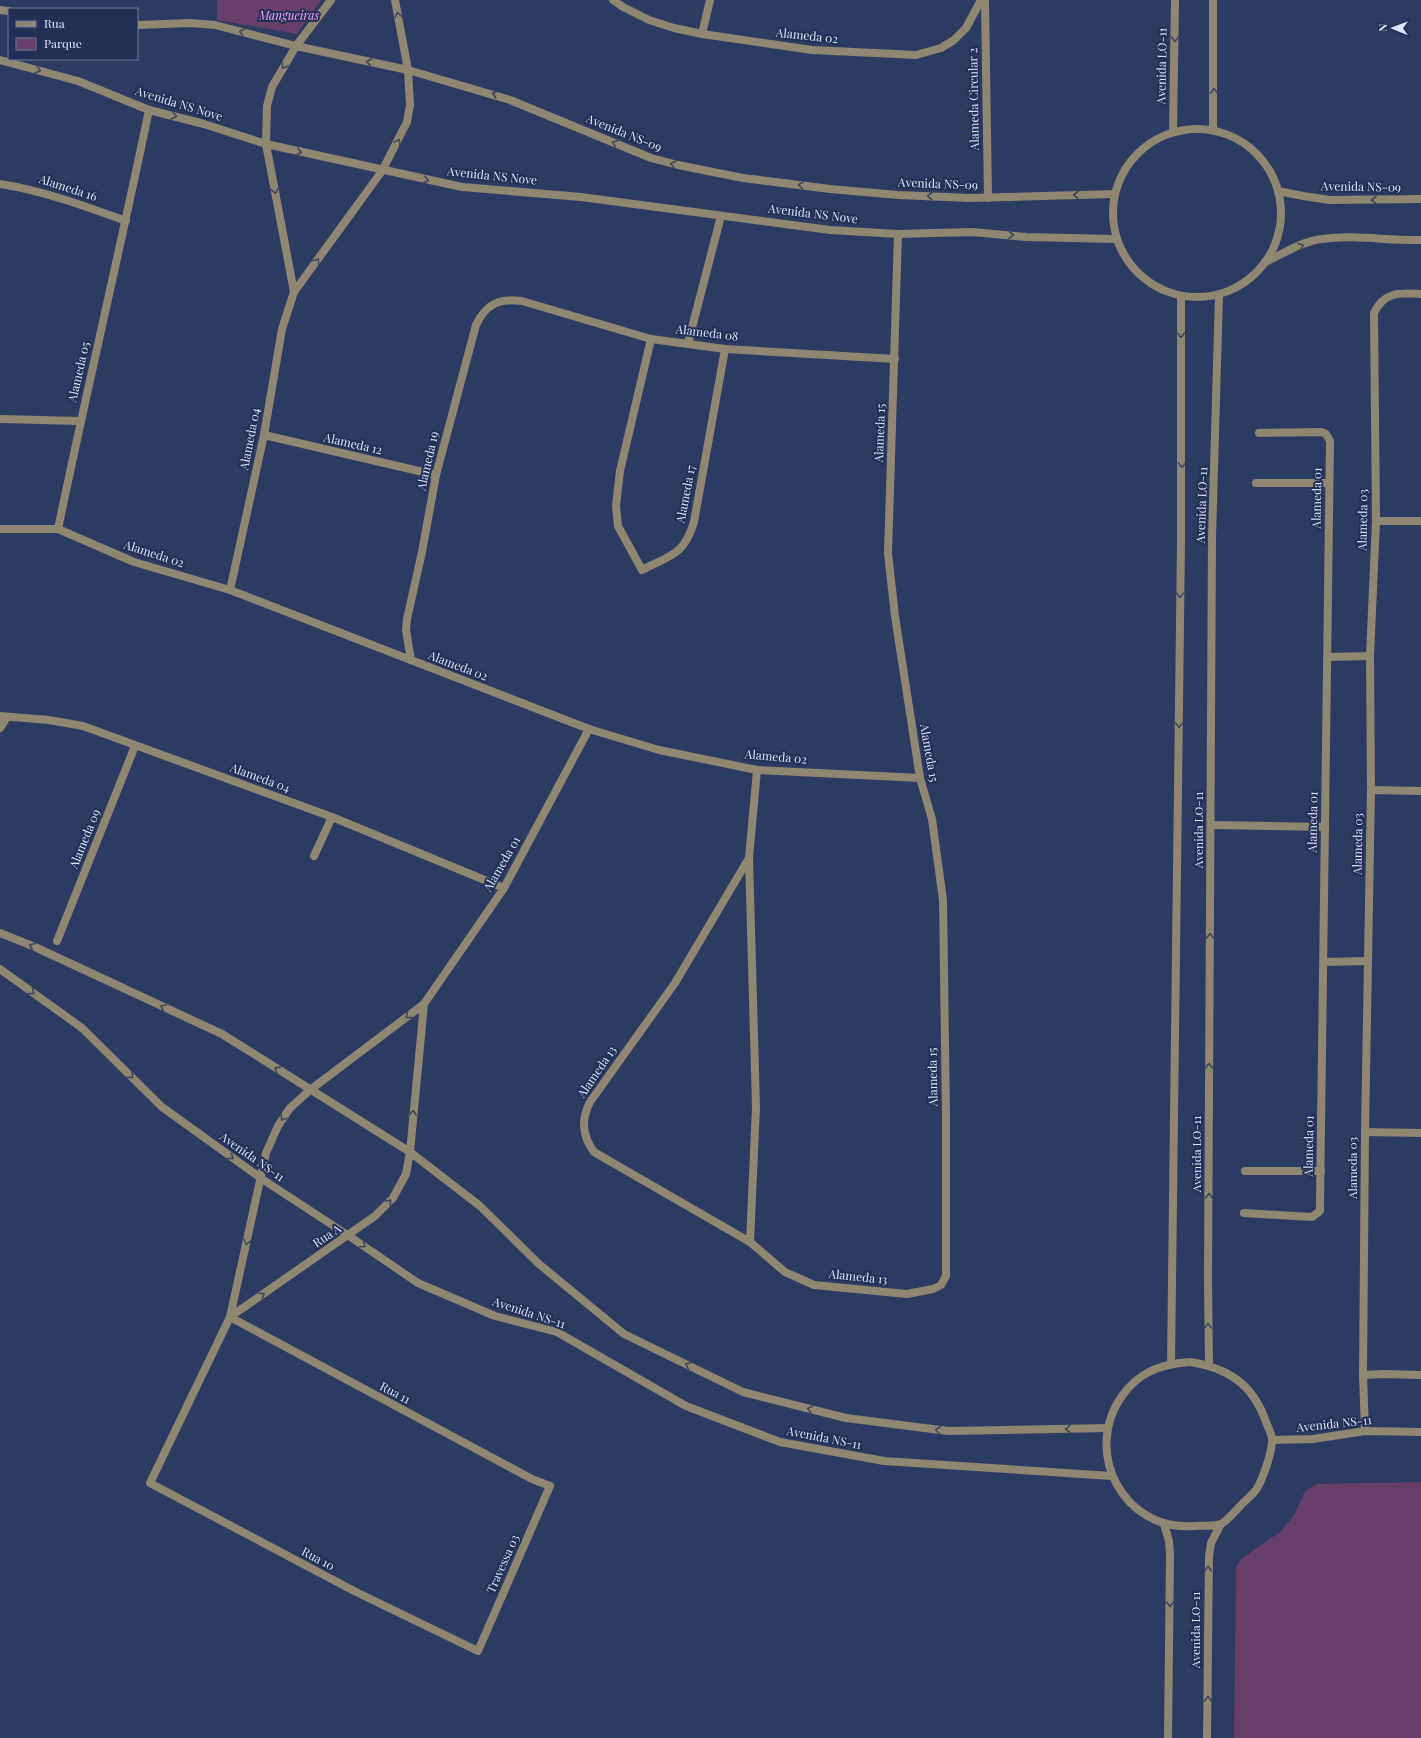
<svg xmlns="http://www.w3.org/2000/svg" width="1421" height="1738" font-family="'Playfair Display',serif">
	<rect width="100%" height="100%" fill="#2c3b61"/>
	<g fill="#683f68">
		<polygon points="217,0 321,0 297,34 217,20"/>
		<polygon points="1421,1482 1421,1738 1234,1738 1236,1580 1236,1567 1241,1559 1280,1532 1294,1515 1305,1491 1317,1484"/>
	</g>
	<g fill="none" stroke-linecap="round" stroke-linejoin="round">
		<g stroke="#8f8772" stroke-width="8">
			<polyline points="613,0 623,7 649,20 674,28 702,34 812,50 916,55 941,48 954,40 966,28 981,0"/>
			<polyline points="985,0 988,198"/>
			<polyline points="702,34 710,0"/>
			<path d="M0,184C44,191 85,206 126,221"/>
			<polyline points="294,292 266,144 267,106 272,87 296,46 331,0"/>
			<path d="M651,339L620,471L616,506L618,526L642,570C671,555 684,555 694,522L725,349"/>
			<polyline points="688,343 721,216"/>
			<polyline points="0,419 81,421"/>
			<polyline points="264,435 436,475"/>
			<polyline points="1256,483 1329,483"/>
			<polyline points="1376,521 1421,521"/>
			<polyline points="0,529 58,529 134,562 230,590 589,729 659,750 757,770 920,778"/>
			<path d="M58,529C87,389 120,250 149,110"/>
			<polyline points="230,590 264,435 282,329 294,292 382,171 407,122 410,105 408,70 395,0"/>
			<polyline points="1328,657 1370,656"/>
			<path d="M411,660L406,630L407,619L422,552L436,475L476,325C486,304 499,298 522,301L651,339L725,349L895,359"/>
			<polyline points="0,716 49,720 83,726 332,817 504,888"/>
			<polyline points="0,728 7,717"/>
			<polyline points="1371,790 1421,791"/>
			<polyline points="1211,825 1325,827"/>
			<polyline points="314,856 332,817"/>
			<path d="M749,858L675,983L590,1102C581,1120 582,1135 594,1152L750,1242L785,1272L814,1285L907,1294L933,1289L941,1285L946,1276V1115L943,900L932,819L920,778L895,616L888,553L898,234"/>
			<polyline points="57,941 135,746"/>
			<polyline points="1324,962 1368,961"/>
			<polyline points="424,1004 504,888 589,729"/>
			<polyline points="1365,1132 1421,1133"/>
			<polyline points="1245,1171 1321,1171"/>
			<polyline points="1244,1213 1312,1217 1320,1211 1320,1203 1330,441 1326,434 1322,432 1259,433"/>
			<polyline points="750,1242 756,1107 749,858 757,770"/>
			<polyline points="230,1317 375,1216 393,1198 406,1174 410,1152 424,1004 310,1090 290,1108 278,1126 266,1153 230,1317 150,1483 356,1592 478,1651 550,1486 532,1479 230,1317"/>
			<polyline points="1363,1375 1384,1374 1421,1375"/>
			<path d="M1365,1431L1363,1375L1365,1132L1371,790L1370,656L1376,521L1374,313C1384,291 1400,293 1421,294"/>
			<polyline points="1272,1440 1313,1439 1365,1431 1421,1432"/>
		</g>
		<g stroke="#8f8772" stroke-width="8">
			<polyline points="1213,0 1213,130"/>
			<polyline points="0,10 9,11"/>
			<polyline points="137,25 190,23 215,25 296,46 408,70 510,100 651,158 678,165 743,178 830,189 898,195 969,198 1115,194"/>
			<polyline points="0,60 78,81 149,110 204,124 266,144 462,187 581,197 830,230 898,234 972,232 1026,237 1115,239"/>
			<circle cx="1197" cy="213" r="84"/>
			<polyline points="1173,132 1175,0"/>
			<polyline points="1278,191 1303,196 1330,200 1421,199"/>
			<path d="M1265,262C1283,254 1302,241 1322,239C1355,234 1388,241 1421,240"/>
			<polyline points="0,933 35,947 222,1034 410,1152 480,1206 539,1264 624,1334 743,1392 846,1418 948,1431 1107,1428"/>
			<polyline points="0,969 82,1028 162,1107 262,1179 349,1236 418,1283 495,1316 557,1332 686,1406 780,1442 884,1461 1112,1476"/>
			<path d="M1190,1362C1228,1368 1253,1384 1266,1422C1268,1427 1273,1436 1272,1442C1271,1455 1263,1479 1256,1490C1252,1495 1247,1499 1243,1503C1238,1508 1227,1521 1221,1524C1214,1527 1201,1525 1194,1526C1124,1532 1082,1452 1122,1396C1129,1386 1139,1377 1149,1372C1162,1365 1176,1363 1190,1362Z"/>
			<polyline points="1171,1364 1181,541 1181,296"/>
			<polyline points="1209,1365 1208,1278 1212,538 1219,295"/>
			<polyline points="1164,1524 1169,1541 1170,1555 1168,1738"/>
			<polyline points="1207,1738 1209,1556 1211,1543 1221,1524"/>
		</g>
	</g>
	<defs><path id="oneway-chevron" d="M-2-3.5L2.5 0L-2 3.5" fill="none" stroke-width="1.6" stroke-linecap="round" stroke-linejoin="round"/></defs>
	<g stroke="#3e465d">
		<use href="#oneway-chevron" transform="translate(398 15) rotate(-101)"/>
		<use href="#oneway-chevron" transform="translate(242 32) rotate(-166)"/>
		<use href="#oneway-chevron" transform="translate(1175 39) rotate(91)"/>
		<use href="#oneway-chevron" transform="translate(369 62) rotate(-168)"/>
		<use href="#oneway-chevron" transform="translate(284 66) rotate(120)"/>
		<use href="#oneway-chevron" transform="translate(38 70) rotate(16)"/>
		<use href="#oneway-chevron" transform="translate(1214 91) rotate(-89)"/>
		<use href="#oneway-chevron" transform="translate(495 94) rotate(-162)"/>
		<use href="#oneway-chevron" transform="translate(174 116) rotate(14)"/>
		<use href="#oneway-chevron" transform="translate(398 142) rotate(-62)"/>
		<use href="#oneway-chevron" transform="translate(615 143) rotate(-157)"/>
		<use href="#oneway-chevron" transform="translate(299 152) rotate(13)"/>
		<use href="#oneway-chevron" transform="translate(673 164) rotate(-166)"/>
		<use href="#oneway-chevron" transform="translate(426 180) rotate(12)"/>
		<use href="#oneway-chevron" transform="translate(801 185) rotate(-173)"/>
		<use href="#oneway-chevron" transform="translate(275 191) rotate(79)"/>
		<use href="#oneway-chevron" transform="translate(1076 195) rotate(180)"/>
		<use href="#oneway-chevron" transform="translate(930 196) rotate(-177)"/>
		<use href="#oneway-chevron" transform="translate(1374 200) rotate(180)"/>
		<use href="#oneway-chevron" transform="translate(1011 235) rotate(4)"/>
		<use href="#oneway-chevron" transform="translate(1301 246) rotate(-22)"/>
		<use href="#oneway-chevron" transform="translate(317 261) rotate(-54)"/>
		<use href="#oneway-chevron" transform="translate(1181 335) rotate(90)"/>
		<use href="#oneway-chevron" transform="translate(1182 465) rotate(90)"/>
		<use href="#oneway-chevron" transform="translate(1180 595) rotate(91)"/>
		<use href="#oneway-chevron" transform="translate(1179 725) rotate(91)"/>
		<use href="#oneway-chevron" transform="translate(1210 936) rotate(-90)"/>
		<use href="#oneway-chevron" transform="translate(32 946) rotate(-157)"/>
		<use href="#oneway-chevron" transform="translate(32 992) rotate(36)"/>
		<use href="#oneway-chevron" transform="translate(163 1007) rotate(-155)"/>
		<use href="#oneway-chevron" transform="translate(408 1016) rotate(143)"/>
		<use href="#oneway-chevron" transform="translate(1209 1066) rotate(-90)"/>
		<use href="#oneway-chevron" transform="translate(277 1069) rotate(-148)"/>
		<use href="#oneway-chevron" transform="translate(131 1076) rotate(44)"/>
		<use href="#oneway-chevron" transform="translate(413 1113) rotate(-84)"/>
		<use href="#oneway-chevron" transform="translate(283 1118) rotate(123)"/>
		<use href="#oneway-chevron" transform="translate(231 1157) rotate(36)"/>
		<use href="#oneway-chevron" transform="translate(1209 1196) rotate(-90)"/>
		<use href="#oneway-chevron" transform="translate(389 1202) rotate(-49)"/>
		<use href="#oneway-chevron" transform="translate(247 1242) rotate(103)"/>
		<use href="#oneway-chevron" transform="translate(363 1245) rotate(35)"/>
		<use href="#oneway-chevron" transform="translate(262 1295) rotate(-34)"/>
		<use href="#oneway-chevron" transform="translate(1208 1326) rotate(-91)"/>
		<use href="#oneway-chevron" transform="translate(688 1365) rotate(-154)"/>
		<use href="#oneway-chevron" transform="translate(810 1409) rotate(-166)"/>
		<use href="#oneway-chevron" transform="translate(1068 1429) rotate(179)"/>
		<use href="#oneway-chevron" transform="translate(938 1430) rotate(-173)"/>
		<use href="#oneway-chevron" transform="translate(1208 1569) rotate(-90)"/>
		<use href="#oneway-chevron" transform="translate(1170 1604) rotate(91)"/>
		<use href="#oneway-chevron" transform="translate(1208 1699) rotate(-90)"/>
	</g>
	<g text-anchor="middle" stroke-width="4" stroke-linejoin="round" paint-order="stroke">
		<g font-size="12" font-style="italic" fill="#f8a3f6" stroke="#233056">
			<text x="289" y="20">Mangueiras</text>
		</g>
		<g font-size="12" fill="#dbe5fd" stroke="#233056">
			<text transform="translate(807 36) rotate(6)" y="4">Alameda 02</text>
			<text transform="translate(1162 66) rotate(-89)" y="4">Avenida LO-11</text>
			<text transform="translate(974 99) rotate(-91)" y="4">Alameda Circular 2</text>
			<text transform="translate(179 104) rotate(17)" y="4">Avenida NS Nove</text>
			<text transform="translate(624 133) rotate(22)" y="4">Avenida NS-09</text>
			<text transform="translate(492 176) rotate(6)" y="4">Avenida NS Nove</text>
			<text transform="translate(938 184) rotate(2)" y="4">Avenida NS-09</text>
			<text transform="translate(1361 187) rotate(1)" y="4">Avenida NS-09</text>
			<text transform="translate(68 188) rotate(18)" y="4">Alameda 16</text>
			<text transform="translate(813 214) rotate(7)" y="4">Avenida NS Nove</text>
			<text transform="translate(707 333) rotate(7)" y="4">Alameda 08</text>
			<text transform="translate(79 372) rotate(-77)" y="4">Alameda 05</text>
			<text transform="translate(880 433) rotate(-88)" y="4">Alameda 15</text>
			<text transform="translate(250 439) rotate(-79)" y="4">Alameda 04</text>
			<text transform="translate(353 444) rotate(13)" y="4">Alameda 12</text>
			<text transform="translate(428 461) rotate(-77)" y="4">Alameda 19</text>
			<text transform="translate(686 494) rotate(-79)" y="4">Alameda 17</text>
			<text transform="translate(1317 498) rotate(-89)" y="4">Alameda 01</text>
			<text transform="translate(1202 505) rotate(-88)" y="4">Avenida LO-11</text>
			<text transform="translate(1363 520) rotate(-89)" y="4">Alameda 03</text>
			<text transform="translate(154 554) rotate(18)" y="4">Alameda 02</text>
			<text transform="translate(458 666) rotate(21)" y="4">Alameda 02</text>
			<text transform="translate(929 753) rotate(80)" y="4">Alameda 15</text>
			<text transform="translate(776 757) rotate(5)" y="4">Alameda 02</text>
			<text transform="translate(260 778) rotate(20)" y="4">Alameda 04</text>
			<text transform="translate(1313 822) rotate(-89)" y="4">Alameda 01</text>
			<text transform="translate(1199 830) rotate(-90)" y="4">Avenida LO-11</text>
			<text transform="translate(85 839) rotate(-68)" y="4">Alameda 09</text>
			<text transform="translate(1358 844) rotate(-89)" y="4">Alameda 03</text>
			<text transform="translate(502 864) rotate(-60)" y="4">Alameda 01</text>
			<text transform="translate(597 1072) rotate(-56)" y="4">Alameda 13</text>
			<text transform="translate(933 1077) rotate(-91)" y="4">Alameda 15</text>
			<text transform="translate(1309 1146) rotate(-89)" y="4">Alameda 01</text>
			<text transform="translate(1197 1154) rotate(-90)" y="4">Avenida LO-11</text>
			<text transform="translate(252 1157) rotate(35)" y="4">Avenida NS-11</text>
			<text transform="translate(1353 1168) rotate(-90)" y="4">Alameda 03</text>
			<text transform="translate(327 1236) rotate(-34)" y="4">Rua A</text>
			<text transform="translate(858 1277) rotate(6)" y="4">Alameda 13</text>
			<text transform="translate(529 1313) rotate(18)" y="4">Avenida NS-11</text>
			<text transform="translate(395 1393) rotate(28)" y="4">Rua 11</text>
			<text transform="translate(1334 1424) rotate(-6)" y="4">Avenida NS-11</text>
			<text transform="translate(824 1438) rotate(11)" y="4">Avenida NS-11</text>
			<text transform="translate(318 1559) rotate(28)" y="4">Rua 10</text>
			<text transform="translate(503 1564) rotate(-66)" y="4">Travessa 03</text>
			<text transform="translate(1196 1630) rotate(-90)" y="4">Avenida LO-11</text>
		</g>
	</g>
	<rect x="8" y="8" width="130" height="52" fill="#233056" stroke="#6d7899"/>
	<rect x="16" y="21" width="20" height="6" fill="#8f8772" stroke="#6d7899"/>
	<text x="44" y="28" font-size="12" fill="#dbe5fd">Rua</text>
	<rect x="16" y="38" width="20" height="12" fill="#683f68" stroke="#6d7899"/>
	<text x="44" y="48" font-size="12" fill="#dbe5fd">Parque</text>
	<g transform="translate(1393 28) rotate(271)" stroke="#233056" stroke-width="3" paint-order="stroke">
	<path d="M0-3L7 15L0 10L-7 15Z" fill="#dbe5fd"/>
	<text y="-6" font-size="11" font-weight="bold" text-anchor="middle" fill="#dbe5fd">N</text>
	</g>
</svg>
